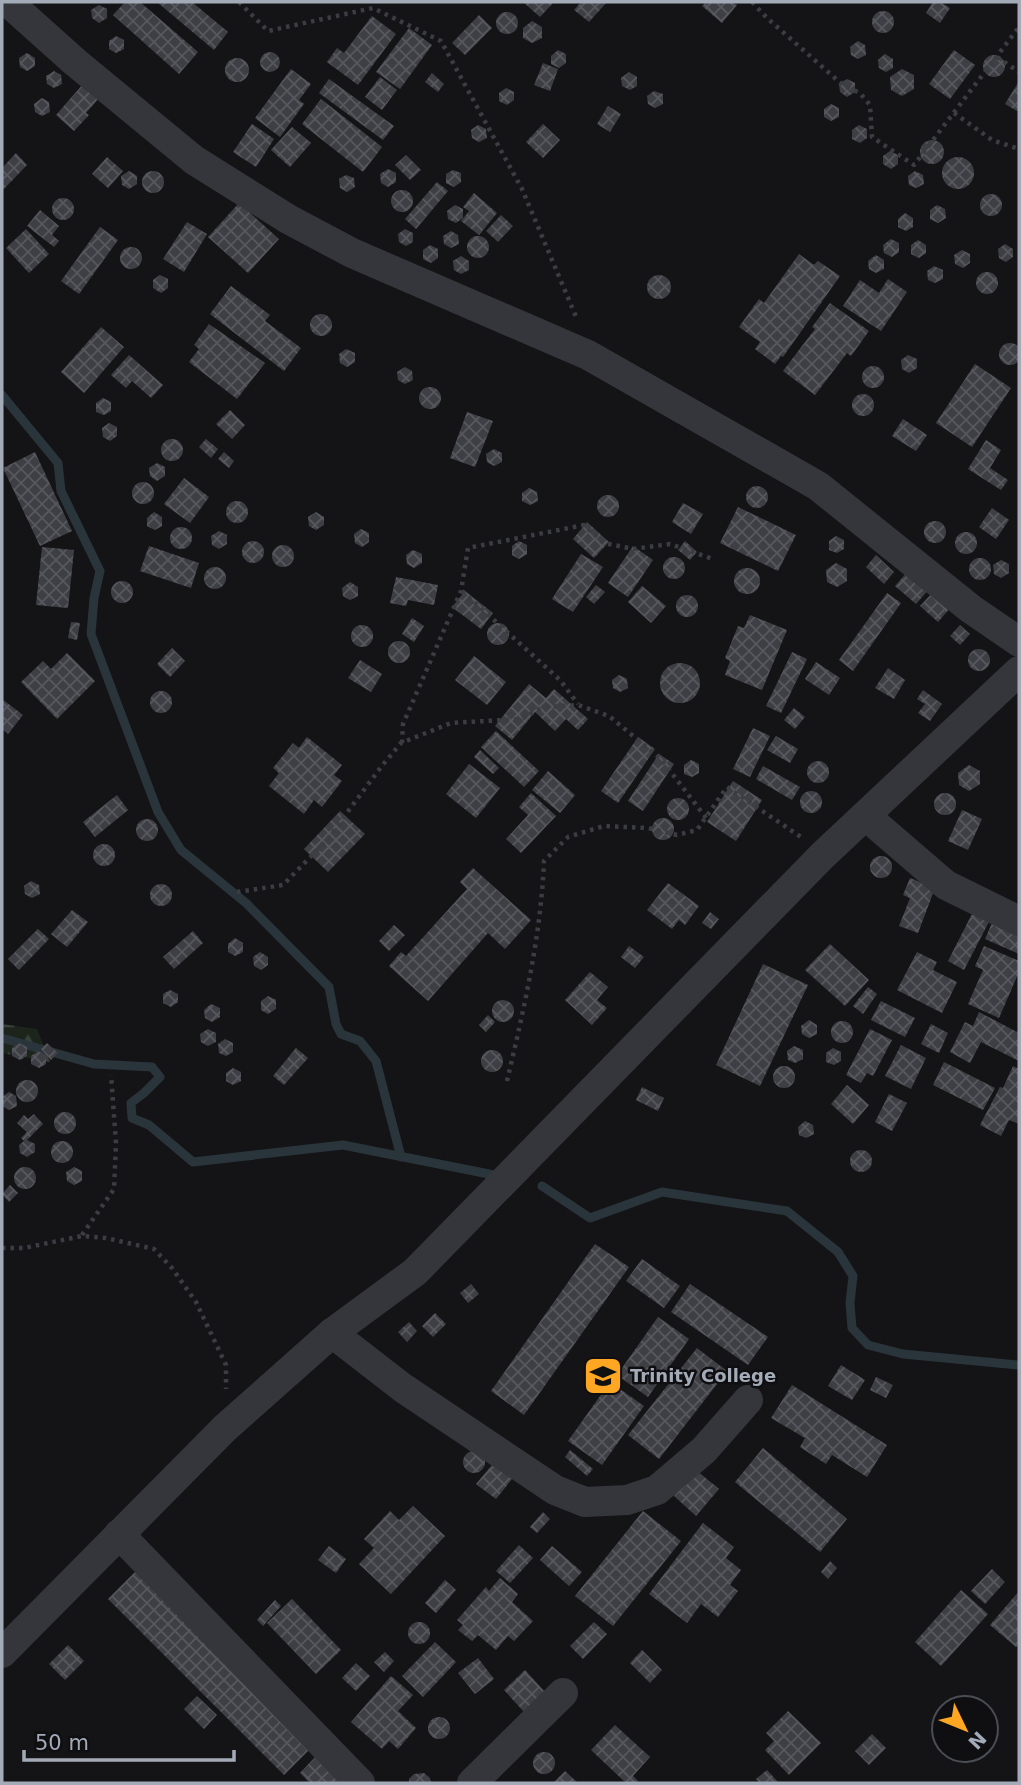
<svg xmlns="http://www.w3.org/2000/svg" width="1021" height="1785" font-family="'DejaVu Sans',sans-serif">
	<defs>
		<pattern id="forest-firs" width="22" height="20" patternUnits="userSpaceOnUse" patternTransform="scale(1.75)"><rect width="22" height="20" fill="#1c241c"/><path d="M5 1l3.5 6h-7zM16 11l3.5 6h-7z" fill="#3a413b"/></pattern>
		<pattern id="building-cross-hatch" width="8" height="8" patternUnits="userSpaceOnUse" patternTransform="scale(1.75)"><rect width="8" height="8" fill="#3e3f44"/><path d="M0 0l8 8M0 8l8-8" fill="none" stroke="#57585d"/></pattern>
	</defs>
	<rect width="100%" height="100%" fill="#141416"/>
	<polygon fill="url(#forest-firs)" points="2,1024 37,1029 50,1062 2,1053"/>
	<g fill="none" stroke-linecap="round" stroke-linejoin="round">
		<g stroke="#29343b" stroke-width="9">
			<polyline points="2,395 58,463 61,491 100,571 94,598 91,634 158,812 181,850 246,903 329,987 336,1024 341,1034 360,1041 376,1061 401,1157"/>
			<polyline points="2,1038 94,1064 152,1067 160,1077 144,1093 131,1103 132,1118 149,1125 193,1162 343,1145 494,1175"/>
			<polyline points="542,1186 590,1218 662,1192 787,1211 838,1252 853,1276 850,1303 852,1328 868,1345 903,1354 1019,1365"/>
		</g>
	</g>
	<g fill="url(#building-cross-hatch)">
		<polygon points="125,2 140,2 198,52 179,74 113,15"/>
		<polygon points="157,2 192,2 228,32 214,50"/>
		<polygon points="523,2 554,2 540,17"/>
		<polygon points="581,2 607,2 589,22 574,10"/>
		<polygon points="706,2 733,2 737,5 722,23 702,6"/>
		<polygon points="933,2 940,2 950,8 940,23 926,13"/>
		<polygon points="99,5 107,9 107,18 99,23 92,18 91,10"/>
		<circle cx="883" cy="22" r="11"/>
		<circle cx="507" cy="23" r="11"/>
		<polygon points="479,15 492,28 465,55 452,43"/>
		<polygon points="372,16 396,34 358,85 327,62 337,48 344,53"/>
		<polygon points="532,21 542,27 542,38 532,43 523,38 523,28"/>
		<polygon points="409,28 432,45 400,89 376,72"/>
		<polygon points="116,36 124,40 124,49 116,53 109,49 109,41"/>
		<polygon points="858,41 865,45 866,55 858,59 851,55 850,47"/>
		<polygon points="558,50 566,54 566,63 559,68 551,64 551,56"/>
		<polygon points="954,50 975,65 950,99 929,84"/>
		<circle cx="270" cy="62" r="10"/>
		<polygon points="27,53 35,58 35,66 27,71 20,67 19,58"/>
		<polygon points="885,54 893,59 893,68 886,72 879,68 878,60"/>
		<circle cx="994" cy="66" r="11"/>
		<circle cx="237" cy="70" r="12"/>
		<polygon points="543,63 558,69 550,91 534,85"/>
		<polygon points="291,69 311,84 299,100 304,104 280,137 255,118"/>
		<polygon points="902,69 914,75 914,89 902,96 891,90 890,77"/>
		<polygon points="54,71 61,75 62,84 54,88 47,84 46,76"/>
		<polygon points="629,72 637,77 637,86 630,90 622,86 621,78"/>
		<polygon points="432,73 444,84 438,92 425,82"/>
		<polygon points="380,77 397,90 382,110 365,97"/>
		<polygon points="329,79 394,126 383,140 319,93"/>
		<polygon points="847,79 855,83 855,92 847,97 840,92 839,84"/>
		<polygon points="1019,81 1019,112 1005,104"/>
		<polygon points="84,83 100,97 86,113 89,115 74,131 56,115"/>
		<polygon points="506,88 514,92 514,100 507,105 499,101 499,93"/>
		<polygon points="654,91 663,94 663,104 655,108 648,104 647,96"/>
		<polygon points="42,98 49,102 50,112 42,116 35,112 34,104"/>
		<polygon points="321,99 382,147 363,172 302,124"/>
		<polygon points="831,104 839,108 839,117 831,121 824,117 824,109"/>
		<polygon points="608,106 621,114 610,132 597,124"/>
		<polygon points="252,124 274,139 256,167 233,152"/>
		<polygon points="543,124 560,140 543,158 526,142"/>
		<polygon points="478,125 486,129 487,138 479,142 472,138 471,130"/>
		<polygon points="859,125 867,129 867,138 860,143 852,139 852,130"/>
		<polygon points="292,127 311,143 290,167 271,150"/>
		<circle cx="932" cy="152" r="12"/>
		<polygon points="890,151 898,155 898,164 891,169 883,164 883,156"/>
		<polygon points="16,153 27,165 2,191 2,168"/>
		<polygon points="406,155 421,170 410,180 395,165"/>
		<polygon points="107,157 123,171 108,188 92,174"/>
		<circle cx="958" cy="173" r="16"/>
		<polygon points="388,169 396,173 396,182 388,187 381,183 380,174"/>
		<polygon points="453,170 461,173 461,182 454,187 446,183 446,174"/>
		<circle cx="153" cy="182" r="11"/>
		<polygon points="129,171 137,176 137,184 129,189 122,185 121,176"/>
		<polygon points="915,171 923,175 924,184 916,188 909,185 908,176"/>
		<polygon points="346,175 354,178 355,187 347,192 340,188 339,179"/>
		<polygon points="437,182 448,191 416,229 405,219"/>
		<circle cx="402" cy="201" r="11"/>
		<polygon points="474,193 497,213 479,235 461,221 469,211 463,207"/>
		<circle cx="991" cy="205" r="11"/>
		<circle cx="63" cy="209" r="11"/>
		<polygon points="239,203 279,239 248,273 208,237"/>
		<polygon points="455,205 463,209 463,218 456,223 448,219 447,211"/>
		<polygon points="937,205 945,209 946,218 938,223 930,219 930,210"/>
		<polygon points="40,210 59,226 52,235 59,241 54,247 27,226"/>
		<polygon points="905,213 913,218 913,227 906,231 898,227 898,219"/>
		<polygon points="501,215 513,226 498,242 486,231"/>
		<polygon points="187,222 207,234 184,272 163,259"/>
		<polygon points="100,227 118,240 79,294 61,281"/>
		<polygon points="26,229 49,254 29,273 6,248"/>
		<polygon points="405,229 413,233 413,242 406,246 399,242 398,234"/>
		<polygon points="451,231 458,235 459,244 451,248 444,244 443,236"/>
		<circle cx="478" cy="247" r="11"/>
		<polygon points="891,239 899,243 899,252 892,257 884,253 883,245"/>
		<polygon points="918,240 926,245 926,253 919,258 911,254 911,245"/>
		<polygon points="1005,244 1013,249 1013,257 1006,262 999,258 998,249"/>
		<polygon points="430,245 438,249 438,258 431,263 423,259 423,250"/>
		<circle cx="131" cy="258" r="11"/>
		<polygon points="962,250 970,254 970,263 963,268 955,264 954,255"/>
		<polygon points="799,254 814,265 818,261 840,276 783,357 781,356 775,364 755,349 760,342 739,327 759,299 764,303"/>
		<polygon points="876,255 884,260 884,269 876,273 869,269 868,261"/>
		<polygon points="461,256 469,261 469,270 461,274 454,270 453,261"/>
		<polygon points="934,266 943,270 943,279 935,283 928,280 927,271"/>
		<circle cx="987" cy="283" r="11"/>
		<polygon points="160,275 168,279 168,288 161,293 153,288 153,280"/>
		<circle cx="659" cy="287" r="12"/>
		<polygon points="888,279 907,292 881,331 843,306 860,280 879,293"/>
		<polygon points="231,286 270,315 265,321 301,348 284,371 210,314"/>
		<polygon points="830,303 869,331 851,356 847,353 815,395 783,371 815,329 812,327"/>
		<circle cx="321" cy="325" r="11"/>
		<polygon points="209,324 265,363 237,399 189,362 199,349 194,345"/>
		<polygon points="101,327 124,347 84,393 61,372"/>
		<circle cx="1010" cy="354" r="11"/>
		<polygon points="346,349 355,353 355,362 347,367 340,363 339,354"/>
		<polygon points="129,355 163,385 151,398 132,381 126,388 111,375"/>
		<polygon points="908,355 917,359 917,368 909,373 902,369 901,360"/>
		<polygon points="975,364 1011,388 972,447 936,423"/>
		<circle cx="873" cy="377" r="11"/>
		<polygon points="405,367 412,371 413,380 405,384 398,380 397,372"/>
		<circle cx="430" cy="398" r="11"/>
		<circle cx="863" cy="405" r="11"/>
		<polygon points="103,398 111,402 111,411 104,415 96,412 96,403"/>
		<polygon points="230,410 245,425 232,439 216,424"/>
		<polygon points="467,412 493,421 475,467 450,458"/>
		<polygon points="903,419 927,435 916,451 892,436"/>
		<polygon points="109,423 117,427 117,436 110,441 103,437 102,428"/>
		<circle cx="172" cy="450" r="11"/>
		<polygon points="206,439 218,449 211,458 199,447"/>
		<polygon points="986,440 1001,450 990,468 1008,480 1001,490 968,469"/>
		<polygon points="494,449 502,453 502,462 494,466 487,462 486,454"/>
		<polygon points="35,452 72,531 40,546 3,468"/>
		<polygon points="224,452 234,461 229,468 218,459"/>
		<polygon points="157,463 165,467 165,476 157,481 150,476 149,468"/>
		<polygon points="184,478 209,497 190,523 164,504"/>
		<circle cx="143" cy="493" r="11"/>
		<circle cx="757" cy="497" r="11"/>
		<polygon points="529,488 537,492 538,501 530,505 522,501 522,493"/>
		<circle cx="608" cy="506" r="11"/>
		<circle cx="237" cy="512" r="11"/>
		<polygon points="683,503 703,514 691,534 672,522"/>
		<polygon points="738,507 796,535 778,571 720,543"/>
		<polygon points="992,508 1009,520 996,539 979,527"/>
		<polygon points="154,512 162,517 162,526 155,530 147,526 147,518"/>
		<polygon points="316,512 324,517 324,525 316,530 309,526 308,517"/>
		<circle cx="935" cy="532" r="11"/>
		<polygon points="587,522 609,542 594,558 573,539"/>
		<circle cx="181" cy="538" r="11"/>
		<polygon points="361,529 369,533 369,542 362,547 355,543 354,534"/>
		<polygon points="219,531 227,535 227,544 219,549 212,545 211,536"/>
		<circle cx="966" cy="543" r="11"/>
		<polygon points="836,536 844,540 844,549 837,553 829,550 829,541"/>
		<circle cx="253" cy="552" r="11"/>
		<polygon points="519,541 527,545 527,554 519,559 512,555 512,546"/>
		<polygon points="685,541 697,552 690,560 678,550"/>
		<circle cx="283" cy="556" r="11"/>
		<polygon points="149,546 199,563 191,588 140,571"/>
		<polygon points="633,546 653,560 628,597 608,583"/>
		<polygon points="42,547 74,550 68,608 36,605"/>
		<polygon points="413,550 422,554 422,563 414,568 407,564 406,555"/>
		<polygon points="581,554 603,567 573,612 552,599"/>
		<polygon points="876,555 894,572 884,584 866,567"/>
		<circle cx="674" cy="568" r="11"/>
		<circle cx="980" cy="569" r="11"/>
		<polygon points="1001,560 1009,564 1009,573 1001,578 994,574 993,565"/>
		<polygon points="836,563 847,569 847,581 837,587 827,582 826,570"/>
		<circle cx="215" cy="578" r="11"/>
		<circle cx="747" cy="581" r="13"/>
		<polygon points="909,570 930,588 916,604 895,586"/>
		<polygon points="396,577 438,585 434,605 408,600 406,606 390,603"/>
		<circle cx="122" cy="592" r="11"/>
		<polygon points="350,582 358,587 358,596 350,600 343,596 342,588"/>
		<polygon points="596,585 605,592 594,604 586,597"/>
		<polygon points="642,586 666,606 651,623 628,602"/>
		<polygon points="935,590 952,606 938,622 920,606"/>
		<polygon points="465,591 493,613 481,629 452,607"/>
		<polygon points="887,593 901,603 853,671 839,660"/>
		<circle cx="687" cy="606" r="11"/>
		<polygon points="750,615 787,630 762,690 725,675 730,661 725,658 738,626 744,628"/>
		<polygon points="412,618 424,626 414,642 402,634"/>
		<polygon points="71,622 80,623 77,640 68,638"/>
		<circle cx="498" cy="634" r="11"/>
		<circle cx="362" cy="636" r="11"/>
		<polygon points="960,625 970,634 960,645 950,636"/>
		<circle cx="399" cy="652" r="11"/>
		<polygon points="172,648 185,661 170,677 157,664"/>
		<circle cx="979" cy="660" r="11"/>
		<polygon points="792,652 807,659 781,713 766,706"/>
		<polygon points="67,653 95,681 57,719 21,682 43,661 51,669"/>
		<polygon points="474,656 506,682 487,705 455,680"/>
		<polygon points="360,660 382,674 371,692 348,678"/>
		<polygon points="816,662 840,678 829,695 805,679"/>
		<circle cx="680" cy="683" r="20"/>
		<polygon points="888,668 905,680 894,699 875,688"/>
		<polygon points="619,675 627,679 628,688 620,692 613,688 612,680"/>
		<polygon points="529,684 546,698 554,689 588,719 578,730 566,719 555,731 535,712 512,740 495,726"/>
		<polygon points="923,690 942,704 930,721 918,713 925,704 917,699"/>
		<circle cx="161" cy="702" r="11"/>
		<polygon points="2,699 23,715 8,734 2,729"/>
		<polygon points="794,708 805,717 795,729 784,720"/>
		<polygon points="753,728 770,736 750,777 733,769"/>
		<polygon points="496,731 539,771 524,787 481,747"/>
		<polygon points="776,736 798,749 790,763 767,750"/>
		<polygon points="307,737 342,765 334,775 342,781 322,807 314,800 304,814 269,786 279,773 273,768 293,743 299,748"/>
		<polygon points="638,737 655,749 618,803 601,791"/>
		<polygon points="480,750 499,768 493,774 474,757"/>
		<polygon points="659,754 674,764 643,811 628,801"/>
		<polygon points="691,760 699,764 699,773 692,777 684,774 684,765"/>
		<circle cx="818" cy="772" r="11"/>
		<polygon points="469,764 500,788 476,818 446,794"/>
		<polygon points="969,765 980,771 980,784 969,791 959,785 958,773"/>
		<polygon points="763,766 800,787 792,800 756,779"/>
		<polygon points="548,771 575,795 560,813 532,790"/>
		<polygon points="733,781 762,800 736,841 707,822"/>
		<circle cx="811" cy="802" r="11"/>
		<circle cx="945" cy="804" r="11"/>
		<polygon points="531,793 556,816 521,853 506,839 528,815 519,807"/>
		<polygon points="117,795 128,810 95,837 83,822"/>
		<circle cx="678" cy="809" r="11"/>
		<polygon points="962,810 982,819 968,850 948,841"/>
		<polygon points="340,811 365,834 328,872 304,849"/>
		<circle cx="663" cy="829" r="11"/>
		<circle cx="147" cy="830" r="11"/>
		<circle cx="104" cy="855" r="11"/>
		<circle cx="881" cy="867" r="11"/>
		<polygon points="473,868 531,920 505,949 488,933 428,1001 389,966 401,952 406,956 467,889 460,882"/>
		<polygon points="910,878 935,888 918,933 899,926 910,898 903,895"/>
		<polygon points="31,881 39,885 40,894 32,898 25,894 24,886"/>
		<polygon points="668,883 699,906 685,925 679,920 672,929 647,910"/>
		<circle cx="161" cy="895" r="11"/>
		<polygon points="975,908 992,916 964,970 948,961"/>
		<polygon points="72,910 88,922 67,947 51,934"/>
		<polygon points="710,912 719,919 711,929 702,923"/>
		<polygon points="995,916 1019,927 1019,954 985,939"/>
		<polygon points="394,925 405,935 389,951 379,941"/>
		<polygon points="38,929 49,939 19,970 8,959"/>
		<polygon points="193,931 203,943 174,969 163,957"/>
		<polygon points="235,938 243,943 243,952 235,956 228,952 228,944"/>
		<polygon points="830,944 869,980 845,1006 805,970"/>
		<polygon points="629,946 644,957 635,968 621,957"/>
		<polygon points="984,946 1019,961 1019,972 999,1018 968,1004 983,970 975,966"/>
		<polygon points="260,952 268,957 268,965 261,970 254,966 253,957"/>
		<polygon points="917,952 937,962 933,970 957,982 942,1013 897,990"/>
		<polygon points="763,964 808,985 760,1086 716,1065"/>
		<polygon points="590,972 608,987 597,1000 607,1008 592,1025 565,1000"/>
		<polygon points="868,987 877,994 863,1014 853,1006"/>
		<polygon points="170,990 178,994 178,1002 171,1007 163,1003 163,994"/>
		<polygon points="268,996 276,1000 276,1009 268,1014 261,1010 261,1001"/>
		<circle cx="503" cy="1011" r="11"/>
		<polygon points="881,1001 915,1018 905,1037 871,1020"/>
		<polygon points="211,1004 220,1008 220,1017 212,1022 205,1018 204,1010"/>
		<polygon points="979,1012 1019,1033 1019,1061 981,1042 970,1063 950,1052 965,1022 973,1026"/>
		<polygon points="488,1015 495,1022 486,1032 479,1025"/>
		<polygon points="809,1020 817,1025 817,1034 809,1038 802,1034 801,1026"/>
		<circle cx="842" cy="1032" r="11"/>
		<polygon points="931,1024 948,1033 939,1053 921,1044"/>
		<polygon points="208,1029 216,1033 216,1042 208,1046 201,1042 200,1034"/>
		<polygon points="870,1029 892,1040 873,1076 867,1073 861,1083 846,1075"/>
		<polygon points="225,1039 233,1043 233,1052 226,1056 219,1053 218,1044"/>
		<polygon points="19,1043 27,1047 27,1056 20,1060 12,1056 12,1048"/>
		<polygon points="47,1043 58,1053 51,1060 41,1049"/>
		<polygon points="901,1045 926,1058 911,1089 885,1076"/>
		<polygon points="794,1046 803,1050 803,1059 795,1063 788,1060 787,1051"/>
		<polygon points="296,1048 308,1058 284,1085 273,1076"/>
		<polygon points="833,1048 841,1052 841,1061 834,1065 826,1062 826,1053"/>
		<circle cx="492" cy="1061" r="11"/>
		<polygon points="38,1051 46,1055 46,1064 39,1068 31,1064 31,1056"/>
		<polygon points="944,1062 995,1088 983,1110 933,1085"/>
		<circle cx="784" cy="1077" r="11"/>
		<polygon points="1013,1066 1019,1069 1019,1124 1009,1120 1001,1136 980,1125 1000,1087 1003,1088"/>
		<polygon points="233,1068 241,1072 241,1081 233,1085 226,1081 226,1073"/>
		<circle cx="27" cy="1091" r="11"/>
		<polygon points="847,1085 869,1105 853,1124 831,1104"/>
		<polygon points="642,1087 664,1098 658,1111 636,1100"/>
		<polygon points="9,1092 16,1096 17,1106 9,1110 2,1106 2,1097"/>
		<polygon points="889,1094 907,1103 892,1131 875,1122"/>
		<circle cx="65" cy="1123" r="11"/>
		<polygon points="34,1114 43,1124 27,1140 35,1144 35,1152 27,1157 20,1153 19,1145 24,1141 21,1138 27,1132 17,1123 24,1115 28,1119"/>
		<polygon points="805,1121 813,1125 814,1134 806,1138 799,1135 798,1127"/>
		<circle cx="62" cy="1152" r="11"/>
		<circle cx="861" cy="1161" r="11"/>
		<circle cx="25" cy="1178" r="11"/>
		<polygon points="74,1167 82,1171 82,1181 74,1185 67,1181 66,1172"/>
		<polygon points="10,1185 18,1193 9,1202 2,1194"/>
		<polygon points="595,1244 629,1267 524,1415 491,1391"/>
		<polygon points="642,1259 680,1286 664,1308 626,1281"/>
		<polygon points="471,1284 479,1294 468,1303 460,1293"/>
		<polygon points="690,1284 768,1337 748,1365 671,1312"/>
		<polygon points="435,1313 446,1324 433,1337 422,1326"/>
		<polygon points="658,1317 689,1339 648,1397 617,1375"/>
		<polygon points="409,1322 417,1331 407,1342 398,1332"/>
		<polygon points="697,1348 727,1371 659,1459 628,1435"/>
		<polygon points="841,1365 865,1380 852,1400 828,1386"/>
		<polygon points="876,1377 893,1385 886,1398 870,1390"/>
		<polygon points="610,1382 644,1406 602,1465 568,1441"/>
		<polygon points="792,1385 887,1445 867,1477 832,1455 826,1464 800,1447 805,1438 771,1418"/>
		<polygon points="763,1448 847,1519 820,1552 735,1482"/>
		<polygon points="570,1450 593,1469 587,1476 565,1457"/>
		<circle cx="474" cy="1462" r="11"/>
		<polygon points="497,1459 516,1474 496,1499 476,1484"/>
		<polygon points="696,1470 719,1489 696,1516 674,1496"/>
		<polygon points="413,1506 445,1536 391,1594 359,1564 374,1548 364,1539 390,1511 399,1520"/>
		<polygon points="643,1511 681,1541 613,1626 575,1596"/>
		<polygon points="543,1512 550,1519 537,1533 530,1527"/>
		<polygon points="703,1523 734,1547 726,1558 741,1570 730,1585 738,1591 718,1617 701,1604 687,1623 649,1594"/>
		<polygon points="519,1545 533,1558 510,1583 496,1571"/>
		<polygon points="329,1546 346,1559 336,1573 318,1560"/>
		<polygon points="552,1546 582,1572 569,1586 540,1560"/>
		<polygon points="830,1561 837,1568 828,1579 821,1572"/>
		<polygon points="992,1569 1005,1582 985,1604 971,1591"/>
		<polygon points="135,1572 311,1748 284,1775 108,1599"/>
		<polygon points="500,1578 518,1594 512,1602 533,1621 514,1641 508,1636 496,1650 478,1635 472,1641 458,1630 463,1625 457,1620 486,1587 489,1591"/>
		<polygon points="445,1580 456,1590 436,1613 425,1603"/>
		<polygon points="961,1590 988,1614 941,1666 915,1642"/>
		<polygon points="1019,1591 1019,1645 1016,1647 990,1625"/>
		<polygon points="292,1599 341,1650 316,1674 267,1623"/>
		<polygon points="275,1600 281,1606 263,1626 257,1620"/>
		<circle cx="419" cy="1633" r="11"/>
		<polygon points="594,1622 607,1634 583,1659 570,1646"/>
		<polygon points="435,1642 456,1662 423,1697 402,1676"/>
		<polygon points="68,1645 84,1661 65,1680 49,1664"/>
		<polygon points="642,1650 662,1670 650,1683 630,1663"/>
		<polygon points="385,1652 394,1661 384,1672 374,1662"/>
		<polygon points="478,1658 494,1679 475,1694 458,1673"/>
		<polygon points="356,1663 370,1676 356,1691 342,1678"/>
		<polygon points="525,1670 546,1693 524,1712 504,1690"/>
		<polygon points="391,1676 413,1695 398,1711 416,1728 398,1749 389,1741 382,1749 351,1722"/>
		<polygon points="197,1696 217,1715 204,1729 184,1709"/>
		<polygon points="788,1711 821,1743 789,1775 765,1750 774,1741 766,1733"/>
		<circle cx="439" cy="1728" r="11"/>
		<polygon points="615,1725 650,1757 633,1776 638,1781 636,1783 626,1783 591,1750"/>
		<polygon points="872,1734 886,1748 869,1765 855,1751"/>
		<circle cx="544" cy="1763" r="11"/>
		<polygon points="318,1754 348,1783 310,1783 300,1773"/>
		<polygon points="767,1770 779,1783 760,1783 756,1779"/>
		<polygon points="565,1771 578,1783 553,1783"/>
		<polygon points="424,1773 430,1778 431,1783 409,1783 409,1779 414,1774"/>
	</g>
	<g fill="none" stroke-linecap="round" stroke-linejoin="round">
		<g stroke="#3b3d43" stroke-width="4.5" stroke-dasharray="3.5 5" stroke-linecap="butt">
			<polyline points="239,2 268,31 373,8 441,41 522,189 577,319"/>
			<polyline points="752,2 767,18 844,86 860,93 870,105 872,137 914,165 1019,27"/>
			<polyline points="997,57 1019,72"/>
			<polyline points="954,113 992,140 1019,149"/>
			<polyline points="462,591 560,680 578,704"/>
			<polyline points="402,743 403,724 461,591 468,548 584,525 604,543 633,549 670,544 713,559"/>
			<polyline points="237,892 283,885 326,841 381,767 401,743 451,723 521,719 543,707 578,705 609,716 661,759 707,819 705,816"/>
			<path d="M507,1081C524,1009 541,935 544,861L568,837L604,826L648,828L677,835L697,830L727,787L801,837"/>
			<polyline points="82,1235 114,1189 116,1143 111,1075"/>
			<polyline points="2,1248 24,1248 82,1236 106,1238 154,1249 172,1268 196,1302 226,1365 226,1389"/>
		</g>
		<g stroke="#35363b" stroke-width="30">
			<polyline points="8,2 75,62 194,160 288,219 352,253 588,355 818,486 971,609 1019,642"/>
			<polyline points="867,817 946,885 1019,921"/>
			<polyline points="332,1333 403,1388 555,1490 585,1502 627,1500 657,1490 704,1450 748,1400"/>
			<polyline points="119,1534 360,1783"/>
			<polyline points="2,1653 225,1428 332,1333 415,1272 822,856 1019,671"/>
			<polyline points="472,1783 563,1693"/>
		</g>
	</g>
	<defs>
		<g id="school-square" transform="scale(2.0125)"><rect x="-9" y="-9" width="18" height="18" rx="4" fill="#ffa723" stroke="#0f0f11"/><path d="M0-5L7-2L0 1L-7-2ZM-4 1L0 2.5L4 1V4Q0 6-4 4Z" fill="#111"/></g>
	</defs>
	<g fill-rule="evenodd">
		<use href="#school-square" x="603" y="1376"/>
	</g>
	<g text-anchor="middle" stroke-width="5" stroke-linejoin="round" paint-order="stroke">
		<g font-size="18" font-weight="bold" fill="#a4abb8" stroke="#0f0f11" text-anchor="start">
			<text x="630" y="1382">Trinity College</text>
		</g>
	</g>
	<rect width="1021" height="1785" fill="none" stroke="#a4abb8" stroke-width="7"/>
	<g transform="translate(965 1729) rotate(133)"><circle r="33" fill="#0f0f11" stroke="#4b4d54" stroke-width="2"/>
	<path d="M0-5L12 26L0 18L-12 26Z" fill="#ffa723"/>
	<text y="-10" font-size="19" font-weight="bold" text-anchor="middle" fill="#a4abb8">N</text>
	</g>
	<path d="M24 1750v10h210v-10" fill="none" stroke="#a4abb8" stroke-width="3.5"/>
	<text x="35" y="1750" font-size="21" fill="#a4abb8" stroke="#0f0f11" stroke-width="5" paint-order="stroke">50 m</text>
</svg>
